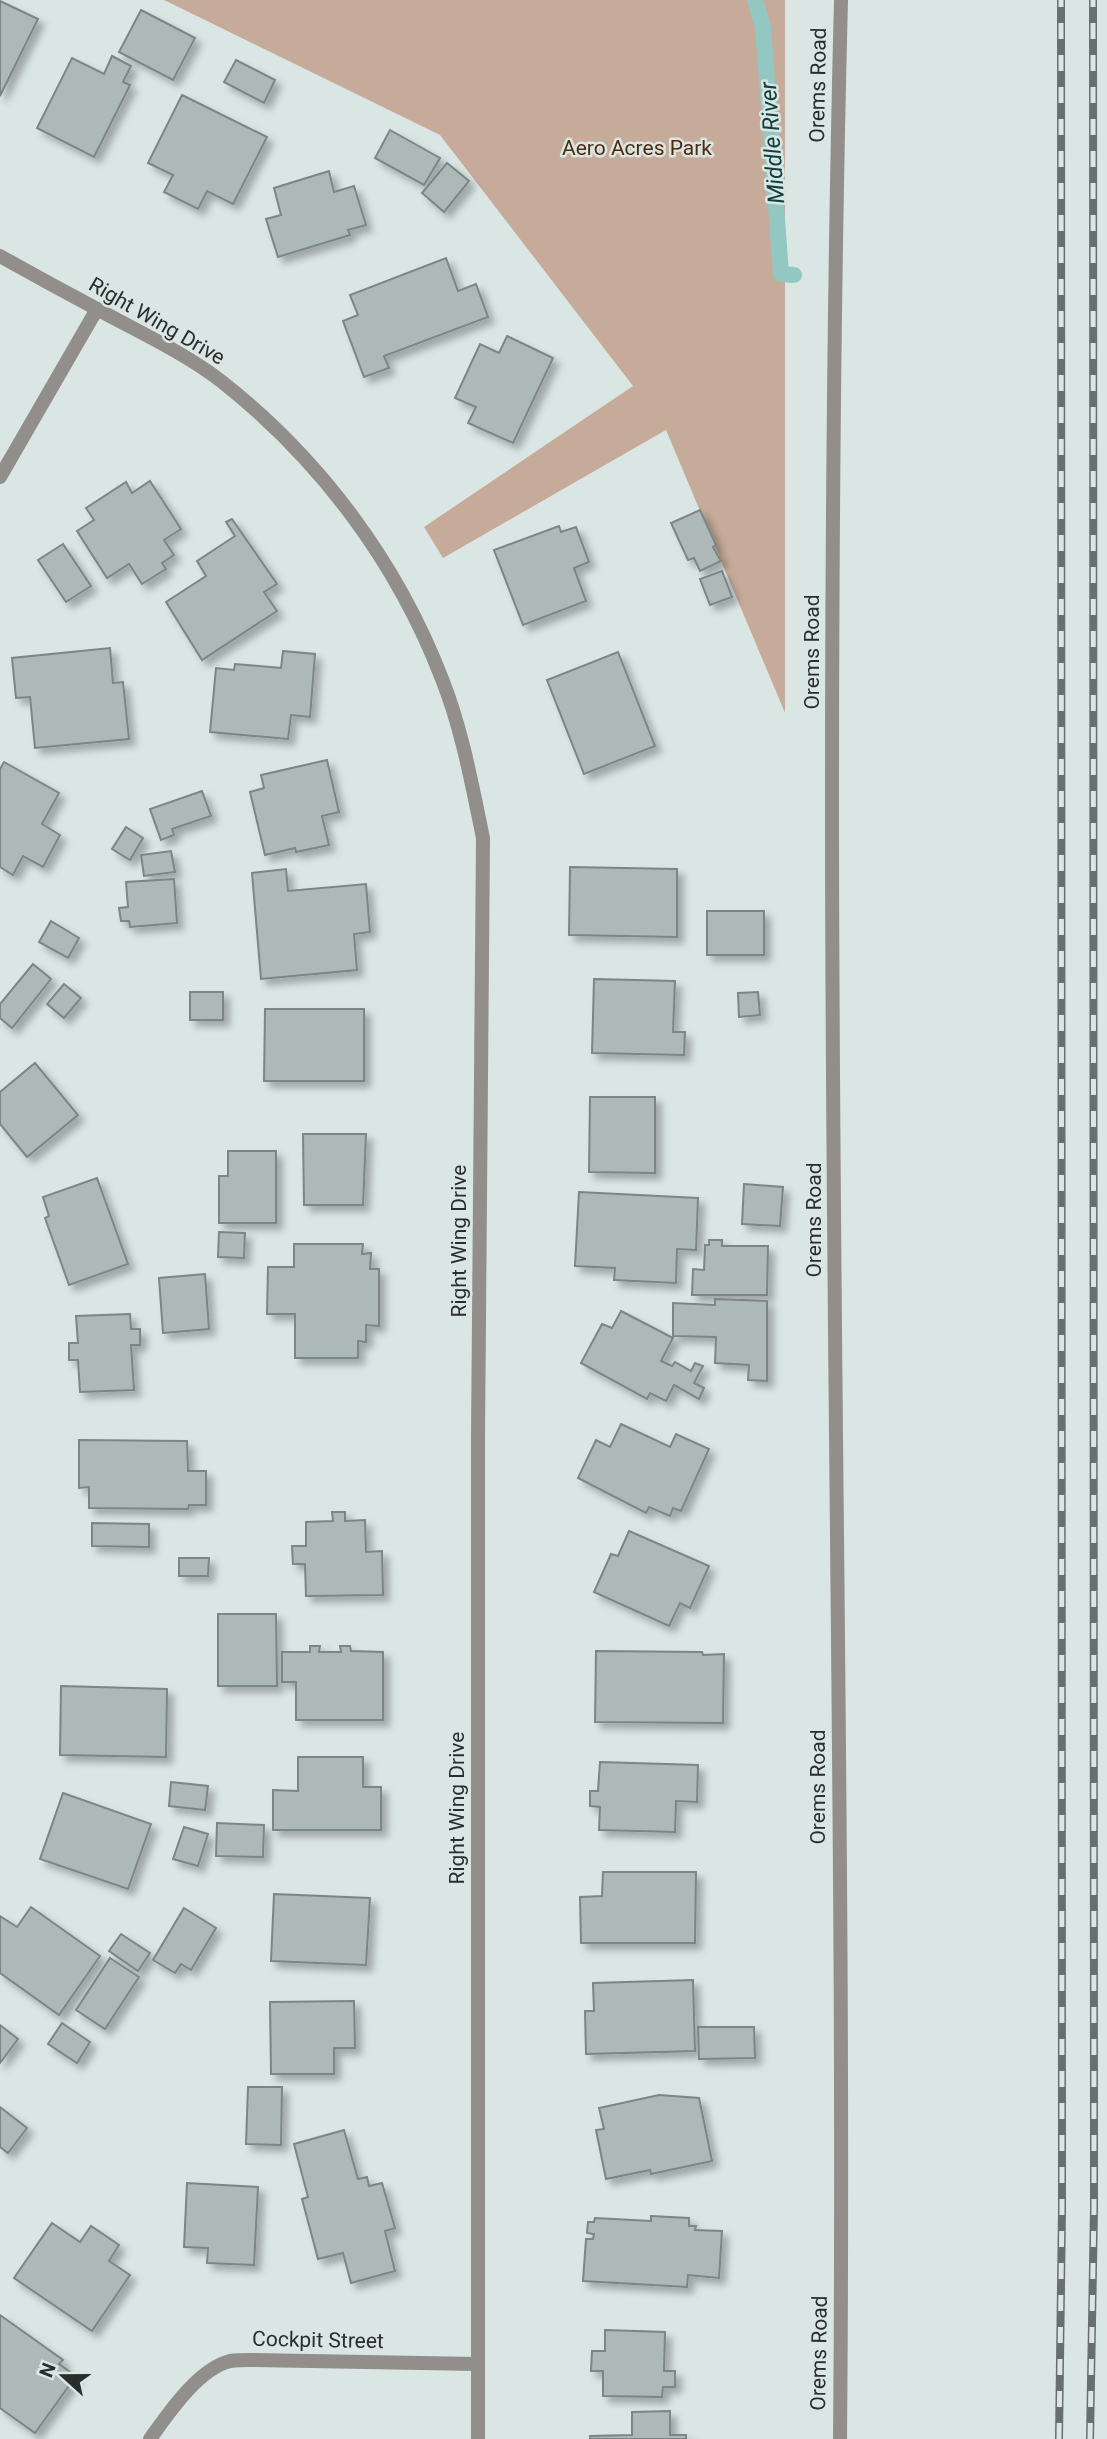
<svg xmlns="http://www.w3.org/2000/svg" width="1107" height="2439" font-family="Roboto,sans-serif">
	<defs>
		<filter id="shadow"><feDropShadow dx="6" dy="6" stdDeviation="3.5" flood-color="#0004"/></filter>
	</defs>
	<rect width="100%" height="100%" fill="#dae6e4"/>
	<polygon fill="#c6ab9a" points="164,0 785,0 785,713 666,430 443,558 424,527 633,386 440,135"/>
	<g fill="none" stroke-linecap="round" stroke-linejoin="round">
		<polyline stroke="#93c8c2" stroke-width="16" points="755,0 763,27 781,274 794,275"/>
	</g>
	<g fill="#adb9b7" stroke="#7b8684" stroke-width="2" filter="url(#shadow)">
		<polygon points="0,1 38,19 0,96"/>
		<polygon points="141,10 195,38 173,80 119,52"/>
		<polygon points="112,56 131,66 123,82 130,85 94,157 37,128 72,58 104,74"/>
		<polygon points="236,60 275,80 264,103 224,82"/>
		<polygon points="182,95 267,137 233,204 207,191 198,209 164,192 173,175 148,163"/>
		<polygon points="390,130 440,158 424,185 375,158"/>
		<polygon points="447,163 469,181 444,212 422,193"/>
		<polygon points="329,171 334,192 354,186 366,225 348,230 350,235 278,257 266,219 281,215 274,188"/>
		<polygon points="446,258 458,291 476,284 488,317 384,356 389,368 364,377 343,321 358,315 350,295"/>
		<polygon points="507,336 553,358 513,443 468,423 476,407 455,398 480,344 499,353"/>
		<polygon points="150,481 181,529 164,540 174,555 162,563 166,569 142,584 129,564 107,578 77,531 94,520 86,508 126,482 132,493"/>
		<polygon points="700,510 716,545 713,547 721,561 700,571 694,558 688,560 671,523"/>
		<polygon points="232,519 277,584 264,592 277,611 202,660 166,602 206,576 197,561 235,536 226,522"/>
		<polygon points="559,526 561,532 576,527 589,562 574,568 586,601 523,625 494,550"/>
		<polygon points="63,544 91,586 66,602 38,560"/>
		<polygon points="722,571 732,597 710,605 700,579"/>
		<polygon points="110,648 113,683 123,682 129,739 35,748 30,697 16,698 12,658"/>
		<polygon points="283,651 315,654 310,717 291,715 288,739 210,732 216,668 234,670 235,664 281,668"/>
		<polygon points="618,652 655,746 584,774 547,680"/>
		<polygon points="327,760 339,812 322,816 329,845 296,852 295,848 265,855 250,792 264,788 261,775"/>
		<polygon points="4,762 59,793 42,824 60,835 43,867 23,856 13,875 0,867 0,769"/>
		<polygon points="202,791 211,816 172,829 174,835 161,840 150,809"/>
		<polygon points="126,827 143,838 130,860 112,849"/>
		<polygon points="171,851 175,872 144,876 141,855"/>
		<polygon points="570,867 677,869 677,937 569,935"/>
		<polygon points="286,869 288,891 366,884 370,932 354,934 357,970 261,979 252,873"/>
		<polygon points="174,879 177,923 130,927 129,921 121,921 119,908 128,907 126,882"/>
		<rect x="707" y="911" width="57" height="44"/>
		<polygon points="51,921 79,938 68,958 39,942"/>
		<polygon points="33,964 51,979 12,1028 0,1018 0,1004"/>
		<polygon points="594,979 675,981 673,1032 685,1032 684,1055 592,1053"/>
		<polygon points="64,984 81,998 64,1018 47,1004"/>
		<rect x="190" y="992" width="33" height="28"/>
		<polygon points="758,992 760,1015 739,1017 738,993"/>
		<polygon points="265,1009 364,1009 364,1081 264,1081"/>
		<polygon points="35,1063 78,1115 27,1157 0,1124 0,1092"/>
		<polygon points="590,1097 655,1097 655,1173 589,1172"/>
		<polygon points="303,1134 366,1134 363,1205 304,1205"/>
		<polygon points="228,1151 276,1151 276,1223 219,1223 219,1176 228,1176"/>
		<polygon points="97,1178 128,1264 69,1285 45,1218 49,1216 43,1197"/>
		<polygon points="744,1184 783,1187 780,1226 742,1224"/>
		<polygon points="579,1192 698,1198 696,1250 677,1249 676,1283 614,1280 615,1268 575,1266"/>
		<polygon points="219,1232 245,1233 244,1258 218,1257"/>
		<polygon points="709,1240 722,1240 722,1246 768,1246 767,1295 692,1295 693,1269 704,1270 705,1245 709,1245"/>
		<polygon points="294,1244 363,1244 362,1254 371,1253 370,1269 379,1269 379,1326 366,1325 366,1342 358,1341 358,1358 295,1358 295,1314 267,1314 268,1267 294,1267"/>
		<polygon points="205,1274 209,1329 163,1333 159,1278"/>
		<polygon points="715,1299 767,1301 767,1381 748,1380 749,1365 715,1363 716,1337 673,1336 673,1303 715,1305"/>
		<polygon points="621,1311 673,1338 661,1361 672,1366 675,1362 691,1371 695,1363 703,1366 694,1383 704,1388 699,1399 674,1385 666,1401 650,1393 647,1399 581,1363 602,1324 612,1328"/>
		<polygon points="130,1314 131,1329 140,1329 140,1345 131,1345 134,1390 80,1392 78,1360 69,1360 69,1343 78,1343 76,1316"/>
		<polygon points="621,1424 670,1447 676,1434 709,1449 681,1511 673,1508 670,1516 649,1507 646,1513 578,1478 596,1440 610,1447"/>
		<polygon points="79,1440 187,1441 188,1471 206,1471 206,1505 189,1505 188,1509 89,1508 89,1487 79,1488"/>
		<polygon points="332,1512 345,1512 345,1521 365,1520 366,1552 382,1551 383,1595 306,1596 305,1564 293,1564 292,1546 306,1546 306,1522 333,1521"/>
		<polygon points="92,1523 149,1524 149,1547 92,1546"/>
		<polygon points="629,1531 709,1566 690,1608 680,1603 669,1626 594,1592 611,1554 618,1556"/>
		<polygon points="179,1558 209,1558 208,1576 179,1576"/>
		<polygon points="218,1614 276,1614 277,1686 218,1686"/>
		<polygon points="310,1646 320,1646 319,1652 341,1652 340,1646 350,1646 351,1651 383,1652 383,1720 296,1720 296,1682 282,1682 282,1652 310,1652"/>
		<polygon points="596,1651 702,1652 703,1655 724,1654 723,1723 595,1722"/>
		<polygon points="61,1686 167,1689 166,1757 60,1755"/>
		<polygon points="298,1757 363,1757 363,1787 381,1787 381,1830 273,1830 273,1790 298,1791"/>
		<polygon points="600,1762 698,1765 697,1802 676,1801 675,1832 599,1830 600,1807 590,1806 590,1791 598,1791"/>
		<polygon points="171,1782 208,1786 205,1810 169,1806"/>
		<polygon points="63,1793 151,1824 128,1889 40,1859"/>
		<polygon points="217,1823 264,1825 263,1857 216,1856"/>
		<polygon points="184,1827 208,1834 198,1866 173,1859"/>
		<polygon points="603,1872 696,1872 695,1943 581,1943 580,1897 602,1896"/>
		<polygon points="274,1894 370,1898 366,1965 271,1961"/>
		<polygon points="31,1907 100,1956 59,2015 0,1973 0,1916 17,1927"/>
		<polygon points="184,1908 216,1928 191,1970 181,1964 175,1973 153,1960"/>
		<polygon points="121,1934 150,1953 138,1971 109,1951"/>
		<polygon points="110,1958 139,1977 105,2029 76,2010"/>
		<polygon points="693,1980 695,2051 586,2054 585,2011 594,2011 593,1983"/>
		<polygon points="354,2001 355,2048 334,2048 334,2074 271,2074 270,2002"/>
		<polygon points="62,2023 90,2042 77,2063 48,2044"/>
		<polygon points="0,2025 18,2039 0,2063"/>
		<polygon points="698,2027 754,2027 755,2058 699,2059"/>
		<polygon points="248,2087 282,2087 281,2145 246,2144"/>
		<polygon points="659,2095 699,2098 712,2161 651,2174 650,2170 606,2179 596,2130 604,2129 599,2108"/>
		<polygon points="0,2107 27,2128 8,2153 0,2147"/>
		<polygon points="344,2130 358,2179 367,2177 369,2186 382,2183 395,2228 385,2231 395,2271 351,2283 343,2253 318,2259 302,2199 308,2197 294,2144"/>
		<polygon points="187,2183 258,2187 254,2265 207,2263 208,2248 184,2247"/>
		<polygon points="651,2216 689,2218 689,2226 696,2226 695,2230 722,2231 719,2278 688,2275 687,2287 583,2281 586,2239 593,2239 594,2234 587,2233 588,2222 594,2222 595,2218 651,2221"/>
		<polygon points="52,2223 80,2242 91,2226 119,2245 109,2261 130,2275 92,2331 14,2278"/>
		<polygon points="0,2315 63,2360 59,2364 76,2376 35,2433 0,2408"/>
		<polygon points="605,2330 665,2332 664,2371 675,2371 675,2387 663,2387 662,2397 603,2396 603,2371 591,2371 592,2351 605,2351"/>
		<polygon points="670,2411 670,2435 686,2435 686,2439 590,2439 590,2436 632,2435 632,2412"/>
	</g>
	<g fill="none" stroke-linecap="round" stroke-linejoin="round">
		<g stroke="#918e8b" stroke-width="14">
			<path d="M0,256C32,274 65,292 97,309C139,332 183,352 221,381C320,459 397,562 442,679C462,729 472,785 483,838L478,1436V2439"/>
			<polyline points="0,477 97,309"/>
			<path d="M150,2439C168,2414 198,2369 230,2361C237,2360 245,2360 252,2360L477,2364"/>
			<path d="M840,2439C845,1896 832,1352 832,809C832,539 834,270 841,0"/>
		</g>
		<g stroke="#686f6e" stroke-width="8">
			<g id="rail">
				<polyline points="1059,2439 1062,2209 1061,0"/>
				<polyline points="1090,2439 1094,2208 1093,0"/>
			</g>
		</g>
		<use href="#rail" stroke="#dae6e4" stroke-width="5" stroke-dasharray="16" stroke-linecap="butt"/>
	</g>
	<g text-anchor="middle" stroke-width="5" stroke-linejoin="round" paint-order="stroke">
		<g font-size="21" fill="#292e2d" stroke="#dae6e4">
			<text transform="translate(818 85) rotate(-89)" y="7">Orems Road</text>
			<text transform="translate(157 321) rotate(30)" y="7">Right Wing Drive</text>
			<text transform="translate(812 652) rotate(-90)" y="7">Orems Road</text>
			<text transform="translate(814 1220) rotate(-90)" y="7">Orems Road</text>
			<text transform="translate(459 1241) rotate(-90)" y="7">Right Wing Drive</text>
			<text transform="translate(818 1787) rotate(-90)" y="7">Orems Road</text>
			<text transform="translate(457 1808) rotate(-90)" y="7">Right Wing Drive</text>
			<text transform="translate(318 2340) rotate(1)" y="7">Cockpit Street</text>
			<text transform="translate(819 2353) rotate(-89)" y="7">Orems Road</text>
		</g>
		<g font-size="21" fill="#4f2a0d" stroke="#dae6e4">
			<text x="637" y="155">Aero Acres Park</text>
		</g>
		<g font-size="23" font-style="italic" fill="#0e403c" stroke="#dae6e4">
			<text transform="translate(772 143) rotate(-94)" y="8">Middle River</text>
		</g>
	</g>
	<g transform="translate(63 2376) rotate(291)" stroke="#dae6e4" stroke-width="5" paint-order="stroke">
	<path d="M0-5L12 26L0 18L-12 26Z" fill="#292e2d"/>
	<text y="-10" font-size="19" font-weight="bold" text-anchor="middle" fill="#292e2d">N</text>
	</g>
</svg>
